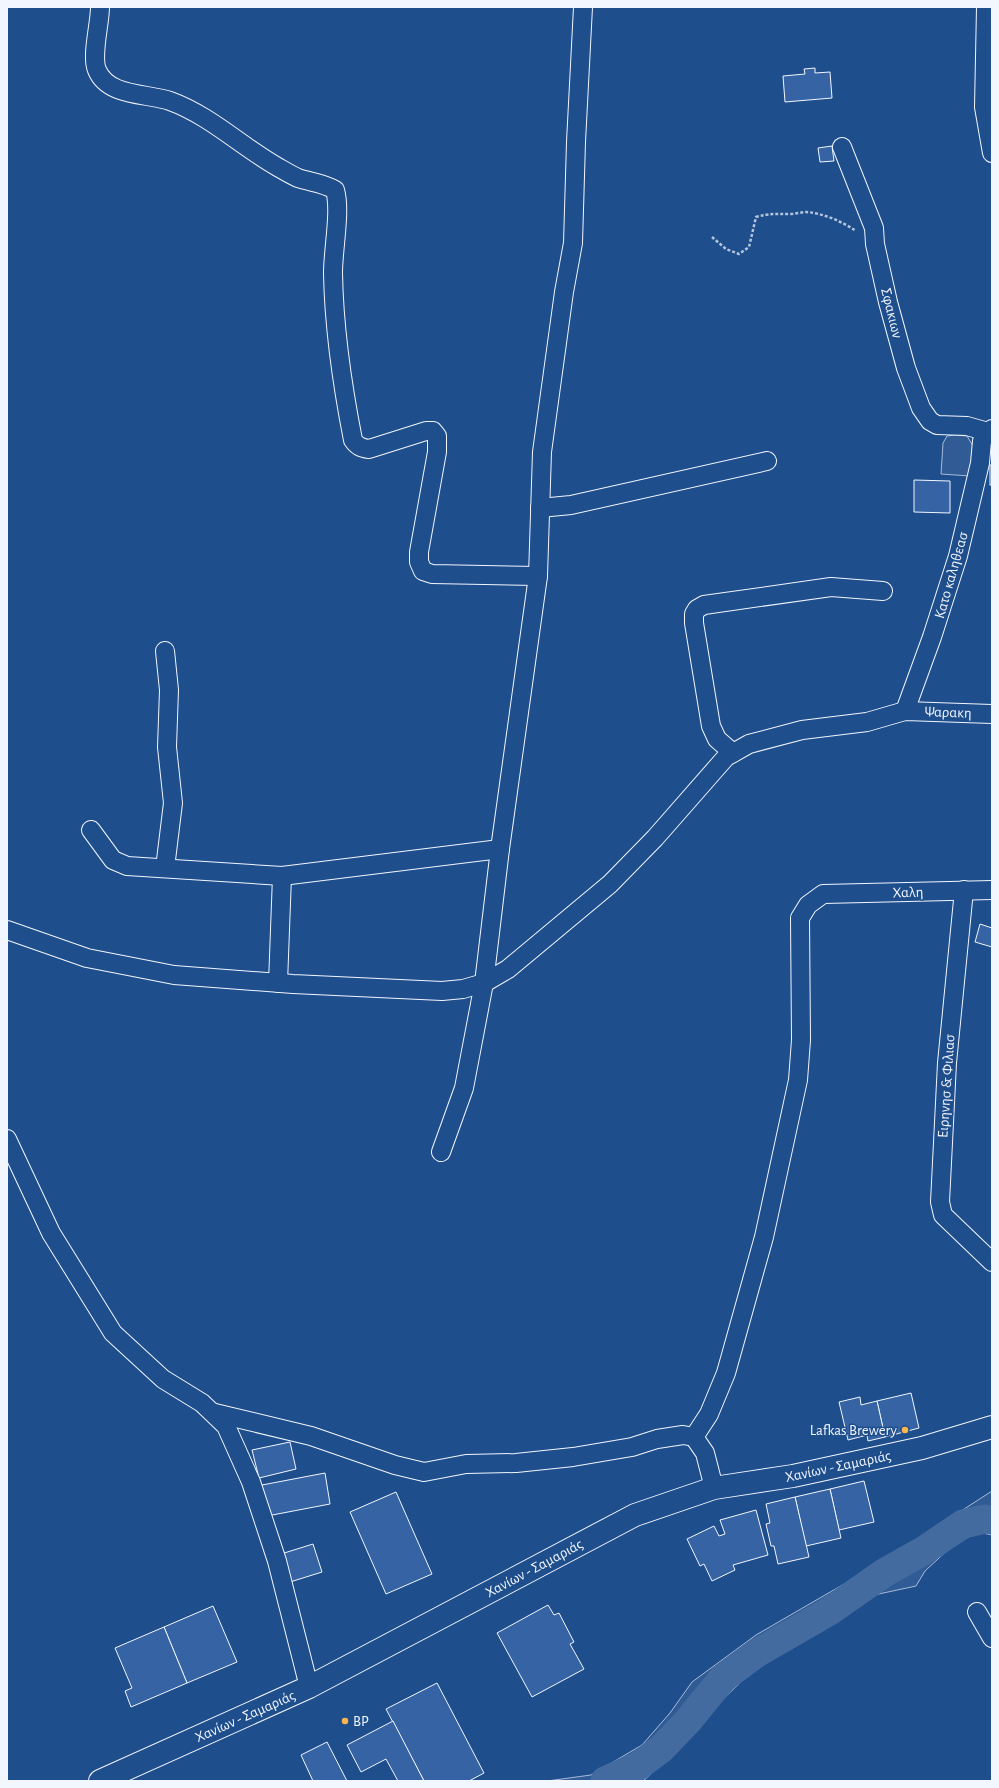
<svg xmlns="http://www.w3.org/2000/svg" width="999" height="1788" font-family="'Alegreya Sans',sans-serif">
	<rect width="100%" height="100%" fill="#1f4e8c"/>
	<g fill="#305b95" stroke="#a8bbd7">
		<polygon points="955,435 967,436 973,446 970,476 941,474 943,443 947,436"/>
		<polygon points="992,1491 992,1535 978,1532 952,1546 925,1571 916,1586 874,1595 749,1674 715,1707 662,1764 643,1781 547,1781 591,1775 642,1745 670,1713 692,1682 756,1635 882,1562"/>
	</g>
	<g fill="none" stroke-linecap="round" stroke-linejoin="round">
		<polyline stroke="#446ba0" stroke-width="29" points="605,1781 638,1766 661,1749 687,1722 723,1678 757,1653 828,1612 884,1573 923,1551 963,1524 985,1519 992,1520"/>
	</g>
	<g fill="#3563a3" stroke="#f2f6ff">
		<polygon points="815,68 815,73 830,72 832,98 785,102 783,76 805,74 804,69"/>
		<polygon points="832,146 834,161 820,162 818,148"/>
		<rect x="990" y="465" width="2" height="20"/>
		<polygon points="914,480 950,481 950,513 914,512"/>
		<polygon points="980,924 992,928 992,947 975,942"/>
		<polygon points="911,1393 919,1428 885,1437 877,1401"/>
		<polygon points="860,1397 861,1405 877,1401 885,1437 868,1441 867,1435 848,1440 839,1402"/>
		<polygon points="290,1442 296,1469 259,1478 252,1450"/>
		<polygon points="325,1473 330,1504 267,1516 262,1485"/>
		<polygon points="864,1481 874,1522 839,1530 830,1489"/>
		<polygon points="830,1489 841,1538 806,1546 795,1497"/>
		<polygon points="396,1492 432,1574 386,1594 350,1512"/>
		<polygon points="795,1497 809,1557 778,1564 774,1546 771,1546 766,1524 770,1523 766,1504"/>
		<polygon points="756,1510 768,1555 733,1565 735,1570 712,1581 704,1564 700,1566 687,1539 714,1526 719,1536 725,1534 720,1520"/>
		<polygon points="313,1544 322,1572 290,1582 281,1554"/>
		<polygon points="548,1605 554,1615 559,1613 574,1642 570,1644 584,1669 532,1697 497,1633"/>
		<polygon points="213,1606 237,1662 187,1683 164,1627"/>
		<polygon points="164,1627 187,1683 131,1707 125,1691 132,1688 115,1648"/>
		<polygon points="437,1683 484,1773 469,1781 424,1781 386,1709"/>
		<polygon points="393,1721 424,1781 398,1781 386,1759 361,1772 347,1745"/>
		<polygon points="327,1742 347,1781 313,1781 301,1755"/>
	</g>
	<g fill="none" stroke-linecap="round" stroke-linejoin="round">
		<g stroke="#f2f6ff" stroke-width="20">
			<g id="minor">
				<path d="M100,7C100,24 91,56 97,70C108,97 147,93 170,101C209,115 241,146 276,166C283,170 291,175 298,178C310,182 324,183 335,190C341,211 333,249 333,273C334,329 342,384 353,440C357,446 361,448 369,449L426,431H433L437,436V452L419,552V562L423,571L432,574L538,576"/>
				<polyline points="986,7 984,107 992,153"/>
				<polyline points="842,147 874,228 875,244 888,302 906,368 921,408 930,421 937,425 967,426 988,432"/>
				<polyline points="540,508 571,505 767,461"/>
				<polyline points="165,651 169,690 167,747 173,803 165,868"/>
				<polyline points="905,711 932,637 958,556 980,463 982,441 988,432 992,429"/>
				<polyline points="733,753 717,739 711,726 694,623 694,614 697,609 704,605 831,587 883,591"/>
				<polyline points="91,830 113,860 127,866 282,876 500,849"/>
				<polyline points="964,890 947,1063 940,1202 943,1215 992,1262"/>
				<polyline points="7,930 87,958 174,975 293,984 442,991 463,989 484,983 508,969 610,884 655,838 726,757 749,744 802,730 867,722 905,711 992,714"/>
				<polyline points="278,983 282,876"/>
				<polyline points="7,1139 51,1233 113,1333 163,1379 202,1403 226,1426 251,1482 277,1561 309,1687"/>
				<polyline points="441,1152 464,1088 484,983 500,849 538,576 542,452 564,292 573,243 576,142 583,7"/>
				<polyline points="215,1413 311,1436 395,1465 424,1472 466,1464 516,1463 573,1457 632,1447 657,1439 683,1435 694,1437 705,1453 714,1488"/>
				<polyline points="694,1437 709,1414 726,1373 764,1237 798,1080 801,1040 800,918 808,905 823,894 992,890"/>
				<polyline points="977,1612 992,1638"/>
			</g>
		</g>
		<g stroke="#f2f6ff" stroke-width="24">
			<polyline id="major" points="100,1781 309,1687 635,1515 714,1488 793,1476 922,1448 992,1427"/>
		</g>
		<path stroke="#b3c4dc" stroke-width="2.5" stroke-dasharray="3 2" stroke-linecap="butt" d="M712,237L726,249L739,254L749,247L756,217C770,213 777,214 791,214C796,214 801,212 806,212C823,213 843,222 856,231"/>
		<use href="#minor" stroke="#1f4e8c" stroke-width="18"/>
		<use href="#major" stroke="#1f4e8c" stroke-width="22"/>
	</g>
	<g fill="#ffb74d" stroke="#1f4e8c" stroke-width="1.5">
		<circle cx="905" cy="1430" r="4"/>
		<circle cx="345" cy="1721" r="4"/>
	</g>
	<g text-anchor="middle" stroke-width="3" stroke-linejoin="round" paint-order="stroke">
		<g font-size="15" fill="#f2f6ff" stroke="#1f4e8c">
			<text transform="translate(892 313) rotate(76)" y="5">Σφακιων</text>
			<text transform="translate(951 575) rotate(-74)" y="5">Κατο καληθεασ</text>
			<text transform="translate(948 712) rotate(2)" y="5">Ψαρακη</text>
			<text transform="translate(908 892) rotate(-2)" y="5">Χαλη</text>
			<text transform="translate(946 1086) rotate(-86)" y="5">Ειρηνησ &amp; Φιλιασ</text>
			<text transform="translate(838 1466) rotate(-12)" y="5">Χανίων - Σαμαριάς</text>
			<text transform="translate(534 1568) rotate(-28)" y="5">Χανίων - Σαμαριάς</text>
			<text transform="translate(245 1716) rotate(-24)" y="5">Χανίων - Σαμαριάς</text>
		</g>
		<g font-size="15" fill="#f2f6ff" stroke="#1f4e8c" text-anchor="end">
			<text x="897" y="1435">Lafkas Brewery</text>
			<text x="353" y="1726" text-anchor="start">BP</text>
		</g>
	</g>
	<rect width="999" height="1788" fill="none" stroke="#f2f6ff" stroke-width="16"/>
</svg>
